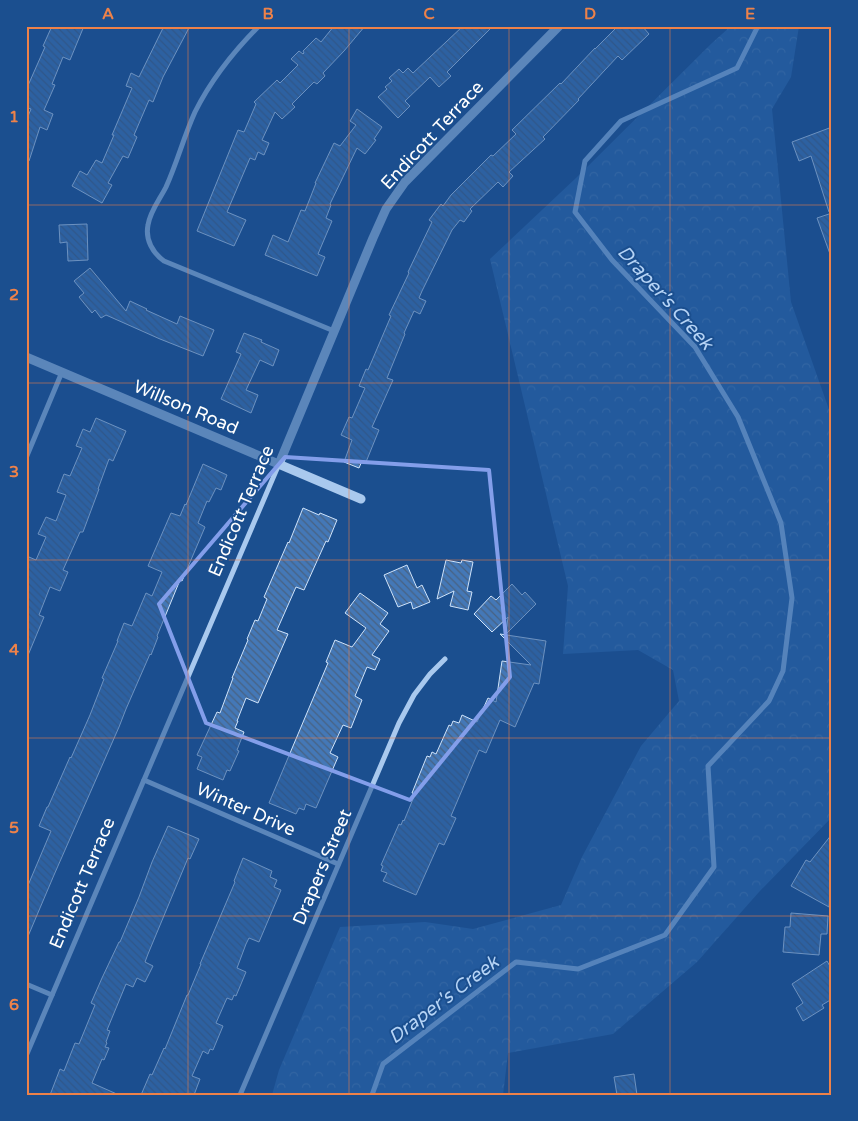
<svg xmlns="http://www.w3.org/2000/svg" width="858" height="1121" font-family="'Varela Round',sans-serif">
	<defs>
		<pattern id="forest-crowns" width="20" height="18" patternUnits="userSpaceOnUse" patternTransform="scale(1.25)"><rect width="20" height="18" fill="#2e69ad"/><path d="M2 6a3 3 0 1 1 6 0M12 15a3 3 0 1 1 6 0" fill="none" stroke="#4d80b9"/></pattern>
		<pattern id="building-back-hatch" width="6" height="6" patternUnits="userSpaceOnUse" patternTransform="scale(1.25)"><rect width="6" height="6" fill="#4478b7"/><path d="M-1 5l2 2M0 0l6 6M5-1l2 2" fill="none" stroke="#486282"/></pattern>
	</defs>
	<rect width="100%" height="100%" fill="#1b4f8f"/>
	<polygon fill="url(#forest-crowns)" points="731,26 799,26 791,77 772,109 791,302 832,418 832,817 759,892 697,962 613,1034 508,1053 503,1095 272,1095 279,1070 340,927 425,922 473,929 561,905 582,857 641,746 679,701 673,670 638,650 563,654 568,586 490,259 576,178 712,43"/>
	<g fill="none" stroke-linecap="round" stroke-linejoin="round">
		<polyline stroke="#9cc4f0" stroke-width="5" points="372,1095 383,1064 516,962 578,969 665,935 714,867 708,766 769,701 783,671 792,598 781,523 738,417 695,347 612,260 575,212 585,161 621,121 737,68 758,26"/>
	</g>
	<g fill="url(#building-back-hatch)" stroke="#cfe3fa">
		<polygon points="52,26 84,26 70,60 63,57 52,84 55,85 44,110 53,114 47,130 40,127 29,161 26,161 26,121 31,109 26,107 26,90 45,47 43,46"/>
		<polygon points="164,26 190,26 163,77 153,102 149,100 134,135 137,137 128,158 123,156 108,183 112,185 102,203 72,186 80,171 87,175 96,160 102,163 114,135 112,135 132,88 126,86 131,73 139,77"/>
		<polygon points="334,26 365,26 344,51 323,73 325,76 317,84 314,82 292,104 295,107 282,119 275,112 262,140 269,143 264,155 258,152 255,160 250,158 227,212 246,220 234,246 197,231 238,130 244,132 256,104 254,102 277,80 280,83 298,65 291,59 299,51 303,54 304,53 303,51 316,38 321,42"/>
		<polygon points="463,26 493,26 447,72 451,76 439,87 430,77 405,101 410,106 398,118 378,97 387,89 385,87 392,81 389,78 399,69 403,73 408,68 413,73"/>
		<polygon points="618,26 642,26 649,34 622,60 618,56 578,99 579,100 543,137 545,139 509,172 513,176 503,187 498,182 470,209 472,211 464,222 460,220 452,230 422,291 419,298 426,301 420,314 414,311 404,333 405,334 387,378 393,380 372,427 379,430 366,462 362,461 359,468 344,462 352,440 341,435 349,417 352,418 365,388 359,386 366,369 368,370 391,316 389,315 409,273 408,272 432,222 429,220 441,204 443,206 451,195 491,155 493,156 516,134 512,130 560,83 561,84 595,48 595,49"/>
		<polygon points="357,109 382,127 374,139 376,140 365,154 357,148 330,204 331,205 326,218 332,221 318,254 325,257 317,276 265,255 273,235 288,242 301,210 305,211 316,183 315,183 334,143 340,146 356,125 350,121"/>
		<polygon points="832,127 832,212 829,212 811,156 799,161 792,142"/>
		<polygon points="832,213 832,254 830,254 817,218"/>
		<polygon points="87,224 88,260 68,261 67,242 60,243 59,225"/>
		<polygon points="90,268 126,311 130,301 147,309 146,310 177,324 180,316 214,330 203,356 160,339 106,315 101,318 95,310 92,313 79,297 84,293 74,281"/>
		<polygon points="244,333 262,340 261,342 279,350 273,366 260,360 246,390 258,395 251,413 221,399 241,354 236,352"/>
		<polygon points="96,418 126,431 113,461 109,459 98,489 99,489 83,532 80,532 63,570 68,572 60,591 50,587 39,615 44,617 26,660 26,564 29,557 36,560 46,537 38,534 46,517 56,521 66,495 57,492 64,474 70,476 82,448 76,446 83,429 90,432"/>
		<polygon points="203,464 227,475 221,490 216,488 209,502 207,501 198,523 205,527 182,581 180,580 157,636 158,637 151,655 150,654 126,709 119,727 54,875 26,941 26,890 51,831 39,826 47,807 48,807 70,757 71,758 90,715 104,679 102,678 118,641 117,641 124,623 132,626 146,593 152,596 162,572 148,566 171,513 180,516 185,504 186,505"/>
		<polygon points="303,508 319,515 320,513 337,520 328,542 326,541 304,590 296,587 277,630 288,634 258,703 246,698 237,721 238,721 235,728 244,732 237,750 239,751 230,771 227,770 223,780 197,769 202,757 197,755 217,712 220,713 233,678 232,678 248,640 247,639 255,620 258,621 267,599 264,597 288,542 289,543"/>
		<polygon points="446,560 461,563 462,560 473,562 467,591 472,592 468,610 450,606 454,591 437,599"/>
		<polygon points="407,565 417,588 422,585 430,602 413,609 411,602 398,607 384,575"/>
		<polygon points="512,584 522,595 525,592 536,604 506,634 508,617 492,632 474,614 491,596 496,600"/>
		<polygon points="360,593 388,613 380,624 389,631 372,655 380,659 375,670 367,667 355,696 362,700 351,728 343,725 330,753 338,757 316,808 306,804 304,810 299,808 296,814 269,803 328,663 326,662 335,640 352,647 366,628 345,613"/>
		<polygon points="500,634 546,641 539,684 534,683 515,727 500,720 486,753 479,750 451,816 456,818 444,845 439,843 416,895 383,881 387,873 381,871 383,866 381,865 399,824 401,825 403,820 404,821 415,794 412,793 427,756 430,757 432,752 436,754 449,725 451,726 453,721 459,723 462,715 477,722 488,698 496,702 502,661 531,665"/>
		<polygon points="168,826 199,839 190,859 188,858 148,954 145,962 153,966 145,982 137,978 133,987 126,984 107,1030 110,1031 106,1042 107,1043 105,1047 109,1048 104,1060 102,1059 92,1083 119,1095 50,1095 60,1069 64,1071 75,1043 79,1044 95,1005 91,1003 102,978 119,942 120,942 139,897 152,862"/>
		<polygon points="832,834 832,895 830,894 829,907 791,886 806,860 810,862"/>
		<polygon points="243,858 272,871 270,877 277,880 274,887 281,890 259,942 249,938 246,944 237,968 246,972 236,996 234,995 232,1000 227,998 216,1023 223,1026 213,1050 210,1049 208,1054 203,1051 192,1076 200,1079 194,1095 141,1095 150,1074 152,1075 164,1048 165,1049 187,995 188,995 201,964 200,964 235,882 234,881"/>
		<polygon points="791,913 828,916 827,934 821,934 819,955 783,952 785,927 790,927"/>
		<polygon points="827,961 832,970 832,999 822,1005 824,1008 803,1021 796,1008 803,1003 792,984"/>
		<polygon points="634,1074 637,1095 617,1095 614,1077"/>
	</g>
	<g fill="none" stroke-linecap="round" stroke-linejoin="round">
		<g stroke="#a9c9ee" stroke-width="5">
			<path d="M259,26C233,52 211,80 195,112C184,136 177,163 166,187C160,199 150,211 148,225C145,240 153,253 164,261L334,331"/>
			<polyline points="26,458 62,372"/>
			<polyline points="144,780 338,864"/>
			<polyline points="26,984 52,995"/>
			<polyline points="26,1056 279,464"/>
			<polyline points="240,1095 399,723 414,695 430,674 445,659"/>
		</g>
		<g stroke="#a9c9ee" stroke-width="9">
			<polyline points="26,357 361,499"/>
			<polyline points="279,464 373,238 386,209 405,182 559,26"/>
		</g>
	</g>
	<path d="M0 0H858V1121H0ZM285,457L489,470L510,677L410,800L206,723L159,604Z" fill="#1b4f8f" fill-opacity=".55" fill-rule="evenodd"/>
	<path fill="none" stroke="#839eea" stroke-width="4" stroke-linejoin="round" d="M285,457L489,470L510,677L410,800L206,723L159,604Z"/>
	<path fill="none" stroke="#ee8249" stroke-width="1" stroke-opacity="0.55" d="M188,26V1095M349,26V1095M509,26V1095M670,26V1095M26,205H832M26,383H832M26,560H832M26,738H832M26,916H832"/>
	<g text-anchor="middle" stroke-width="4" stroke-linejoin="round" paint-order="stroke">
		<g font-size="18" fill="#fff" stroke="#1b4f8f">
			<text transform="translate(432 135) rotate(-47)" y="6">Endicott Terrace</text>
			<text transform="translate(186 407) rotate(23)" y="6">Willson Road</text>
			<text transform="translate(241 511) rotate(-67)" y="6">Endicott Terrace</text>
			<text transform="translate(246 809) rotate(24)" y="6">Winter Drive</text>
			<text transform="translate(322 867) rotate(-67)" y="6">Drapers Street</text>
			<text transform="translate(82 883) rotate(-67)" y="6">Endicott Terrace</text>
		</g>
		<g font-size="19" font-style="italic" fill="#b5d3f5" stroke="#1b4f8f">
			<text transform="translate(666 297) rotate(48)" y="7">Draper's Creek</text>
			<text transform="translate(443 999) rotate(-37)" y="7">Draper's Creek</text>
		</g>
	</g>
	<rect width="858" height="1121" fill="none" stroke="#1b4f8f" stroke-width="55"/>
	<rect x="28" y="28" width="802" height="1066" fill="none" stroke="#ee8249" stroke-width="2"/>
	<g font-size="16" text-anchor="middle" font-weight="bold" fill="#ee8249">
		<text x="108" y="19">A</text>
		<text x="268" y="19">B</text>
		<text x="429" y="19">C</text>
		<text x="590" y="19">D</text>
		<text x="750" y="19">E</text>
		<text x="14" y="122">1</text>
		<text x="14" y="300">2</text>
		<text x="14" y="477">3</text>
		<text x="14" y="655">4</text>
		<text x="14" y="833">5</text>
		<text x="14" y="1010">6</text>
	</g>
</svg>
